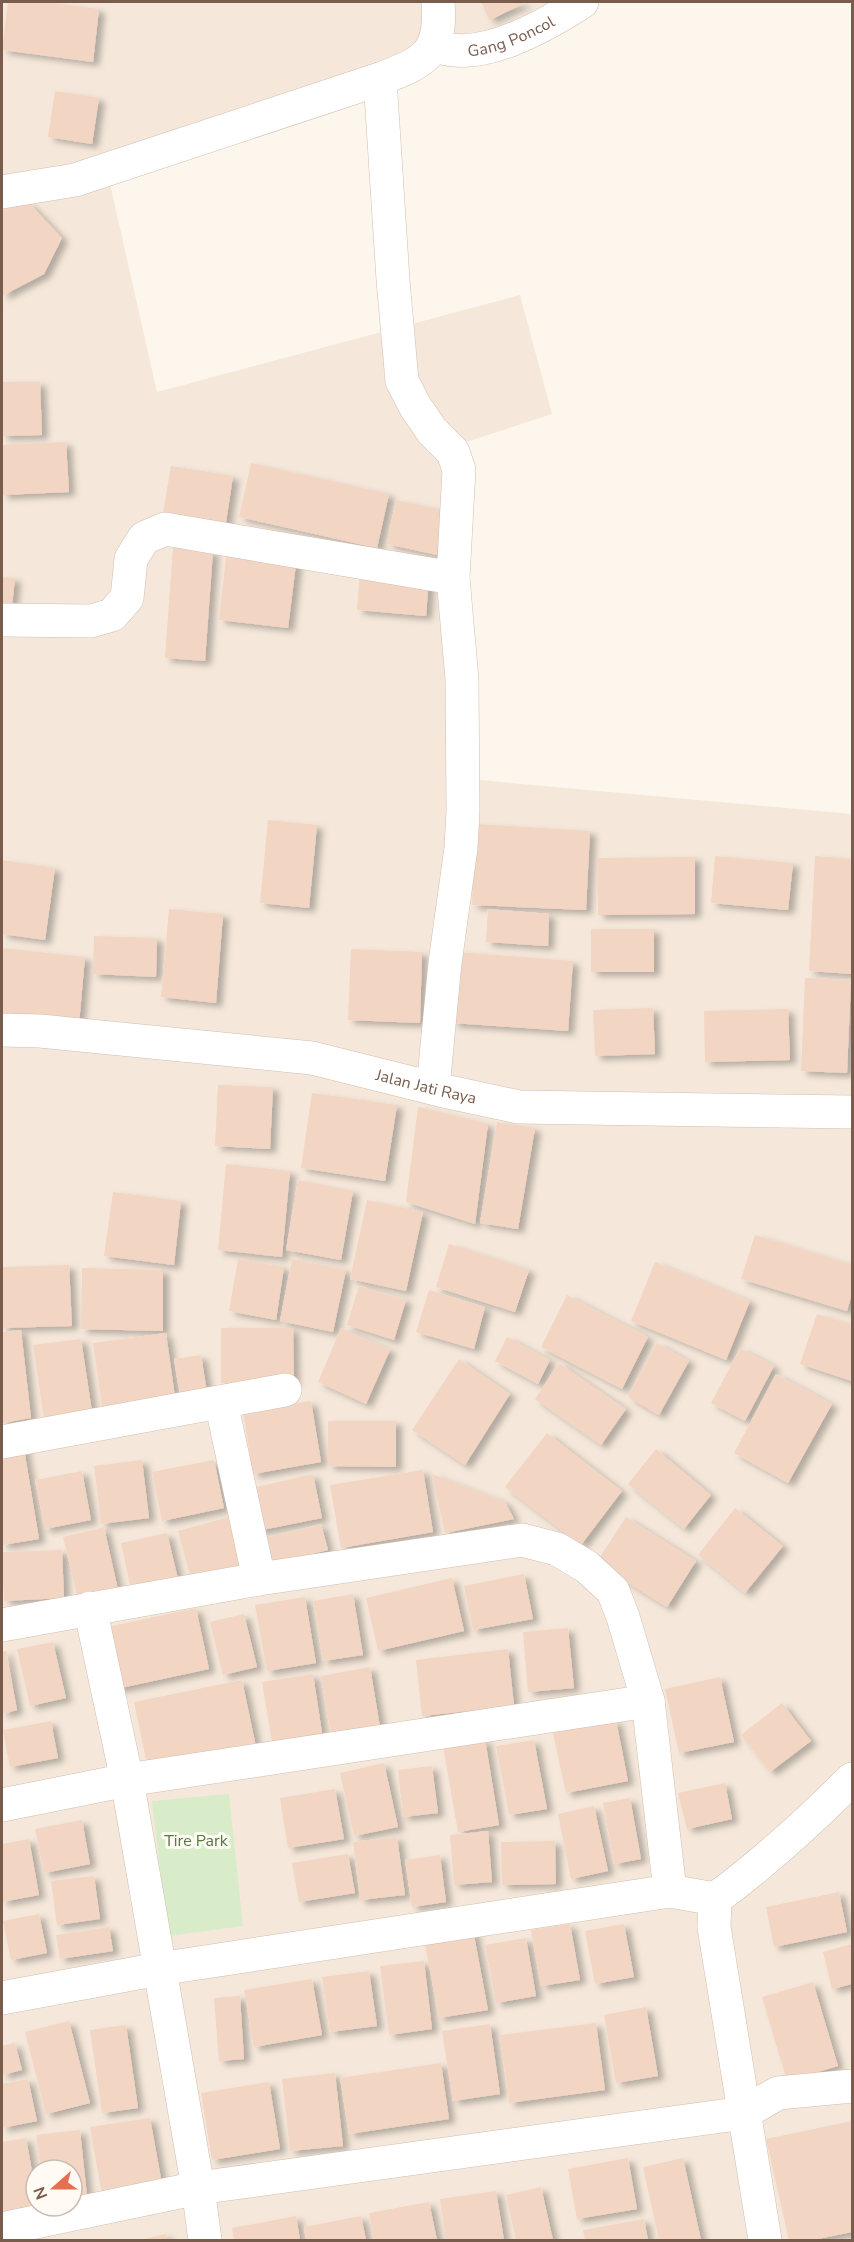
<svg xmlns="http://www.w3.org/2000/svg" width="854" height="2242" font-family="'Nunito Sans',sans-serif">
	<defs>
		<filter id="shadow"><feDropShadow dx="6" dy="4" stdDeviation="3" flood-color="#0004"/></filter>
	</defs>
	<rect width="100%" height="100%" fill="#fdf6ec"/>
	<path fill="#f5e8da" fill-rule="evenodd" d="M2,2H563L528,27L103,153L157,392L520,295L552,414L460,444L479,780L852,814V2240H2ZM36,2170H72V2206H36Z"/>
	<polygon fill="#d8ecc9" points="229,1794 243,1926 168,1936 152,1801"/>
	<g fill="#f3d5c3" filter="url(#shadow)">
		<polygon points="8,2 47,2 99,9 93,62 2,50"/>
		<polygon points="481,2 527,2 490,20"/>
		<polygon points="55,91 99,98 92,144 48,137"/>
		<polygon points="29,203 62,238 44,274 2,296 2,210"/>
		<polygon points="2,382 40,382 42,435 2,436"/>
		<polygon points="66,442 69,492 2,495 2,445"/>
		<polygon points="251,463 389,494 377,548 239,517"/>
		<polygon points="171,466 233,476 225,529 162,519"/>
		<polygon points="396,500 446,511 437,555 387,544"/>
		<polygon points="173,547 213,551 205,661 165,658"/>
		<polygon points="227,549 297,556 288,628 219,620"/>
		<polygon points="360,572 429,578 426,616 357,610"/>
		<polygon points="2,577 15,578 12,606 2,605"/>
		<polygon points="268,820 317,825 309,908 260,903"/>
		<polygon points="475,824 590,831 586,910 472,905"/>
		<polygon points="715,856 793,863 788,910 711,903"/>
		<polygon points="815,856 852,859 852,974 809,971"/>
		<polygon points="695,857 695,914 598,915 597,858"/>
		<polygon points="2,860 55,868 45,940 2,934"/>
		<polygon points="169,909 223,914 216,1003 161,997"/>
		<polygon points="488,909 549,914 548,946 486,942"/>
		<rect x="591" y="929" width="63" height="43"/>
		<polygon points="94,936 157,938 156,977 93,974"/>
		<polygon points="2,948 85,957 79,1024 2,1017"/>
		<polygon points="351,949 422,952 420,1023 348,1020"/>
		<polygon points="457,952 573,961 568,1031 452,1023"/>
		<polygon points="805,978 851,980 847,1073 801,1071"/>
		<polygon points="653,1008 655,1054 595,1056 593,1010"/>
		<polygon points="788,1009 790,1060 705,1062 704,1011"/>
		<polygon points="218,1085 273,1087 270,1149 215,1146"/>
		<polygon points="312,1093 397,1105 385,1181 301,1168"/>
		<polygon points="418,1107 488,1124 475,1224 406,1202"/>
		<polygon points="497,1122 535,1128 518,1229 480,1223"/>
		<polygon points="226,1164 290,1171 282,1257 218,1250"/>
		<polygon points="298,1180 353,1191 341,1260 286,1250"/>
		<polygon points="113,1192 181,1201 174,1265 104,1256"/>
		<polygon points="367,1200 423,1212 406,1291 350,1279"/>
		<polygon points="755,1235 852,1265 852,1293 847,1311 741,1279"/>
		<polygon points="449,1244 529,1270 515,1312 436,1287"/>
		<polygon points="238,1259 284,1267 276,1320 229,1311"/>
		<polygon points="292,1259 346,1270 333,1332 280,1321"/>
		<polygon points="655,1262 750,1301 726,1360 631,1321"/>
		<polygon points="69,1265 72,1326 2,1328 2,1267"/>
		<polygon points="82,1268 163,1270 163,1331 81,1329"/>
		<polygon points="359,1286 406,1300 394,1340 347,1325"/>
		<polygon points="429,1290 485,1307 474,1349 416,1332"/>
		<polygon points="567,1295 648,1337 622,1389 541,1347"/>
		<polygon points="817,1314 852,1325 852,1381 800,1364"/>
		<polygon points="221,1328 293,1328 294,1382 221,1383"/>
		<polygon points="341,1328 390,1350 366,1404 318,1382"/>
		<polygon points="21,1330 31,1418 2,1423 2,1332"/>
		<polygon points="166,1333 176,1404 103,1413 93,1343"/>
		<polygon points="507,1337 550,1360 538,1384 495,1361"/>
		<polygon points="81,1339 92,1412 44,1419 33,1345"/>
		<polygon points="657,1343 689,1361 659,1415 628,1397"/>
		<polygon points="740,1348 774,1366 745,1421 711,1403"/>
		<polygon points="201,1355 208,1398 181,1402 174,1359"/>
		<polygon points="459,1359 510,1394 465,1465 412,1430"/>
		<polygon points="559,1363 626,1409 601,1445 535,1399"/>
		<polygon points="776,1374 832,1404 788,1483 734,1453"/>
		<polygon points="311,1401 321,1462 253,1474 243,1412"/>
		<polygon points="328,1421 396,1421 396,1467 328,1466"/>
		<polygon points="547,1433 622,1491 581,1545 505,1487"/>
		<polygon points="23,1443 39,1539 2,1545 2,1447"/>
		<polygon points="656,1449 711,1495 684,1529 628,1484"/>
		<polygon points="142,1460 149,1518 101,1524 94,1466"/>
		<polygon points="214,1460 224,1508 162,1521 152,1472"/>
		<polygon points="423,1470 433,1532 341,1548 330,1485"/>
		<polygon points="82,1471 91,1520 45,1529 35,1480"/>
		<polygon points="313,1474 322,1518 257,1531 248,1489"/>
		<polygon points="432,1474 505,1502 514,1519 445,1533"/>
		<polygon points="735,1508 783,1546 745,1593 698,1555"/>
		<polygon points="236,1515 250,1565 192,1582 178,1531"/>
		<polygon points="626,1517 696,1561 667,1607 596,1563"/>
		<polygon points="321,1524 328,1550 268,1565 262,1539"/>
		<polygon points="104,1527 118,1590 78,1599 63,1537"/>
		<polygon points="167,1533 178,1579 131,1589 121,1543"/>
		<polygon points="62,1550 64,1598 4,1601 2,1552"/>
		<polygon points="524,1574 533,1619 473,1630 464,1586"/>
		<polygon points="452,1578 464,1631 378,1651 366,1598"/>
		<polygon points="353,1594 363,1655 323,1661 313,1601"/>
		<polygon points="305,1597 316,1663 267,1671 255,1605"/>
		<polygon points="196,1608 209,1669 116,1689 103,1628"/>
		<polygon points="244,1614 257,1667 223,1675 210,1622"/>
		<polygon points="568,1628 574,1688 528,1692 523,1632"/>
		<polygon points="53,1642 66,1698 30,1706 17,1649"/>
		<polygon points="508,1649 514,1706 422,1716 416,1660"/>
		<polygon points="6,1651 17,1710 2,1714 2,1652"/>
		<polygon points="370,1667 380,1727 331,1735 321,1676"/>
		<polygon points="313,1674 322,1733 272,1741 262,1682"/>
		<polygon points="720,1677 734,1742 679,1753 665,1689"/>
		<polygon points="242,1680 256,1747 148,1769 134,1702"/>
		<polygon points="782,1703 811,1741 770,1772 741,1735"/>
		<polygon points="616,1720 628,1781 566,1793 553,1733"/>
		<polygon points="51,1721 58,1758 10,1767 3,1730"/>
		<polygon points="485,1739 499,1825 458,1832 443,1746"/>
		<polygon points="534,1740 547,1809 509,1815 496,1746"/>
		<polygon points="384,1763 398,1827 354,1836 340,1773"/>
		<polygon points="432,1766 438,1813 403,1817 398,1770"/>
		<polygon points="725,1783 732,1819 687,1829 678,1793"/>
		<polygon points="335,1789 344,1839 288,1848 280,1798"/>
		<polygon points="630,1798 641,1859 614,1864 603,1803"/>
		<polygon points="594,1806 608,1871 571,1879 558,1814"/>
		<polygon points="82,1820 90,1864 44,1873 35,1829"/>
		<polygon points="488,1831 492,1882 454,1885 450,1835"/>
		<polygon points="397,1837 405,1895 360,1900 353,1842"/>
		<polygon points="29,1839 39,1895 2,1902 2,1844"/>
		<polygon points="555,1841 556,1884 502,1885 501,1842"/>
		<polygon points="348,1854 355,1893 299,1902 292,1863"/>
		<polygon points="440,1855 446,1902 412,1907 405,1860"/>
		<polygon points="94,1876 100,1919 57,1925 51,1881"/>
		<polygon points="839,1892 847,1932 774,1947 766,1907"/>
		<polygon points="39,1914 47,1953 11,1960 3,1921"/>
		<polygon points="570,1924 580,1980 541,1986 531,1930"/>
		<polygon points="624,1924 634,1977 595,1984 585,1931"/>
		<polygon points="109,1927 113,1951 60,1959 56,1935"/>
		<polygon points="473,1930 488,2010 439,2018 424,1939"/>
		<polygon points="526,1938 536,1996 496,2003 485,1945"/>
		<polygon points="852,1944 852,1984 832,1989 823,1952"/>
		<polygon points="424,1961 432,2029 389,2035 380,1966"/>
		<polygon points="369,1971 377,2026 330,2032 322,1977"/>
		<polygon points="312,1979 322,2035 254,2047 244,1990"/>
		<polygon points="813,1982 838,2066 787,2081 762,1997"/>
		<polygon points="240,1996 244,2059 219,2061 214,1998"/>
		<polygon points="646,2007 658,2076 616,2083 604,2015"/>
		<polygon points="69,2021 90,2103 46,2114 25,2032"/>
		<polygon points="596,2023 605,2090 509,2103 500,2035"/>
		<polygon points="490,2024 500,2094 453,2101 442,2031"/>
		<polygon points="126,2025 138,2108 102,2113 90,2030"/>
		<polygon points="15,2043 22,2070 2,2075 2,2046"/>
		<polygon points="441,2063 449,2119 349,2134 340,2078"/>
		<polygon points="335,2073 343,2146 290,2151 282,2079"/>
		<polygon points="28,2079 37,2121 2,2128 2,2084"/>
		<polygon points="269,2082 280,2149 212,2160 201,2093"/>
		<polygon points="150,2118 162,2184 102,2195 90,2127"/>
		<polygon points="852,2121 852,2232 813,2240 789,2240 766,2139"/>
		<polygon points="80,2130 87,2196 72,2198 72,2170 41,2170 36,2135"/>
		<polygon points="26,2138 36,2193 36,2206 2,2214 2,2142"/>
		<polygon points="628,2158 637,2209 577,2219 568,2169"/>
		<polygon points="683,2158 701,2240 659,2240 643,2167"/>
		<polygon points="541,2187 553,2240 516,2240 506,2195"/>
		<polygon points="496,2191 504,2240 446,2240 440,2199"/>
		<polygon points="429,2202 437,2240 374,2240 369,2213"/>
		<polygon points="296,2216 300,2240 234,2240 232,2228"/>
		<polygon points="361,2216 366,2240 306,2240 304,2227"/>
		<polygon points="644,2219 648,2240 585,2240 583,2230"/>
		<polygon points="166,2234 167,2240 141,2240"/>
	</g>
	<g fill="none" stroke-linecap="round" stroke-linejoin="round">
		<g stroke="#d1beb0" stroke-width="34">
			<g id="minor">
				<path id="s1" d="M434,45C478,65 545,26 582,2"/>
				<polyline points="380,79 393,280 402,381 415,406 432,431 453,452 459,470 453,578 462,679 463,811 461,848 445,963 433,1088"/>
				<path d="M2,192L75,180L380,79C425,62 442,54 438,2"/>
				<polyline points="2,620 91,621 112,615 127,598 131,559 144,538 165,529 453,578"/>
				<path id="s2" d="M2,1030L40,1031L312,1058L444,1091L519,1107L852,1112"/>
				<polyline points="221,1402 259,1579"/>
				<polyline points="2,1442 285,1390"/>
				<polyline points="90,1608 127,1780 198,2188 205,2240"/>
				<polyline points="2,1625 259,1579 522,1540 557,1549 587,1567 613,1591 623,1617 648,1701 670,1891"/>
				<polyline points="2,1805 127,1780 648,1701"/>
				<polyline points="2,1998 159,1969 670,1891 715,1899"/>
				<polyline points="2,2229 198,2188 744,2113 778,2093 852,2086"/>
				<path d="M765,2240L714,1927L715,1899C764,1863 809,1822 852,1779"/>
			</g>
		</g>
		<use href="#minor" stroke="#fff" stroke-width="33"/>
	</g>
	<g text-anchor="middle" stroke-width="6" stroke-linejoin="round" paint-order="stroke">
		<g font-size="16" fill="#7a5c4d" stroke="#fffaf3">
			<text dy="6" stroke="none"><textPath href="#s1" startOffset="80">Gang Poncol</textPath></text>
			<text dy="6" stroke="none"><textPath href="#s2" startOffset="429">Jalan Jati Raya</textPath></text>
		</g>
		<g font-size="16" fill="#537a41" stroke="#fffaf3">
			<text x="196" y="1846">Tire Park</text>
		</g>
	</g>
	<rect width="854" height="2242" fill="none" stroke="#7a5c4d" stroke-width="6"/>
	<g transform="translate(54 2188) rotate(249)"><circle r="28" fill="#fffaf3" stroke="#cabbb1" stroke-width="1.5"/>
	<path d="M0-4.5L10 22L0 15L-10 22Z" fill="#e76f51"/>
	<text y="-9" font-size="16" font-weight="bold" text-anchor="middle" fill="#7a5c4d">N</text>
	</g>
</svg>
